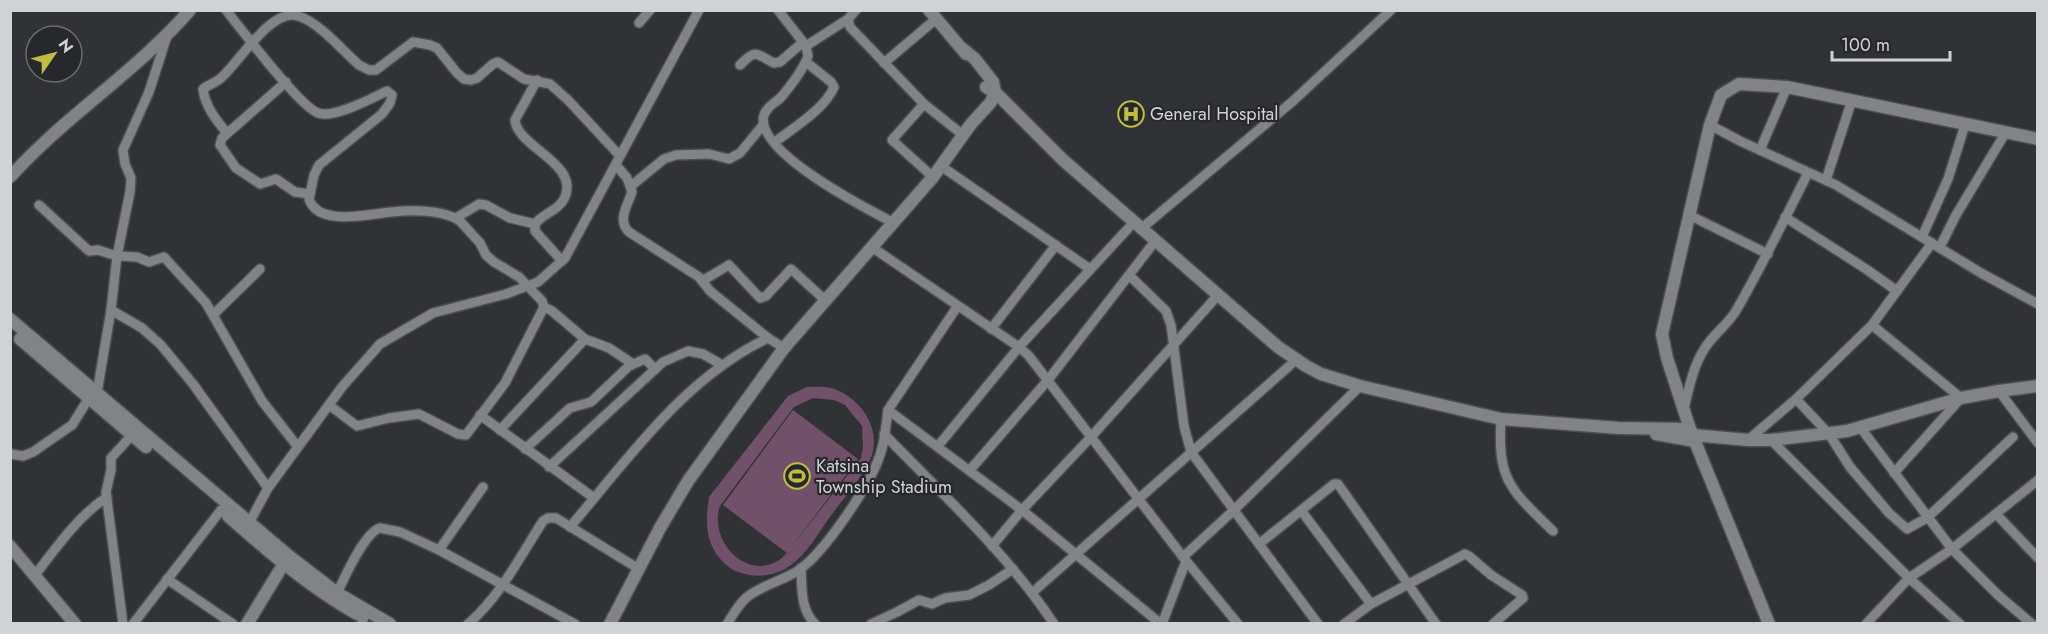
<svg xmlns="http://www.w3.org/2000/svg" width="2048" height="634" font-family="Jost,sans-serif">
	<rect width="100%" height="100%" fill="#313236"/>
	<path fill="#715169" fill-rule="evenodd" d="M807,387C816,387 827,386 834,389C863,399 884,433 869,462C860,480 844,498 832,514C818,533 806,557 785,569C767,579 741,578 725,564C705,545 705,523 709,497L788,396ZM813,398L834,400L845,405L862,426L863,448L861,458L789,550L858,459L793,410L723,505L787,553C755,588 707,545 720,506L794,407Z"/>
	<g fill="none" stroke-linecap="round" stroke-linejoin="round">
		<g stroke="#4d4e50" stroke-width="12">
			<g id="street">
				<path d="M226,10C241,29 300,107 318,113C334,119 372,98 387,91L392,95L390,103L382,114L319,165L314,175L309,199C318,227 370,214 391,212C412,210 441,209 460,221L480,243L486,255L494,262L519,277L542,301L544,307L552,311L585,339L609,348L633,364"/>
				<path d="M778,10L806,46L808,56C803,70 792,84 783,95C777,103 768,104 764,115C753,151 867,209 894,223"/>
				<polyline points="848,19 850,27 924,104 963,135"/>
				<polyline points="639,23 650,10"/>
				<polyline points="806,46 848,19 856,10"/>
				<polyline points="884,63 936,19"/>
				<path d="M740,65C757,48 755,54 774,63L780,62L803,42"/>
				<polyline points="286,82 222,138 220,145 236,168 260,184 276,179 295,192 310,194"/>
				<polyline points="924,104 892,140 933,177"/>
				<polyline points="1710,125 1740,141 1836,185 1981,273 2038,304"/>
				<path d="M227,133C216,120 205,106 203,89C209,84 216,83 222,77C239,62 272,7 298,16C319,22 343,51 359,65L369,70H376L413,42L430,45L437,48L457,73L464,79L471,80L477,78L493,64L498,62L524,79L550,84L568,100L620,156"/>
				<path d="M775,142C793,128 825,109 834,87L831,82L806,62"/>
				<polyline points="1760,150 1787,87"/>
				<path d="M616,165L627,178L632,192C627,207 617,220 629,232L699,277L710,291L768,338L784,348"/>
				<polyline points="941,166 1090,269"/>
				<polyline points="1826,180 1852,100"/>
				<polyline points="631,186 664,159 676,155 709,154 729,159 740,153 763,125"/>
				<polyline points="39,205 89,251 98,250 117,256 137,257 149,262 164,257 206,303 262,401 298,447"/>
				<polyline points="1689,215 1768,254"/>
				<polyline points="1785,217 1866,269 1897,291"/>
				<polyline points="456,218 479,204 486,205 510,218 535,224"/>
				<path d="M535,224C543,213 559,211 565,197C579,163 517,147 515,120L537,80"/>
				<polyline points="535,224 535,231 562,261"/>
				<polyline points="1142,228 1293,101 1391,10"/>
				<polyline points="1922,237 1948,179 1965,125"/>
				<polyline points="1940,247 1956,215 2006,132"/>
				<polyline points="873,248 1019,347 1029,356 1183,557 1238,624"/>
				<polyline points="1130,276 1166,311 1171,325 1184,426 1191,452 1318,624"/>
				<polyline points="702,281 729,265 760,298 766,296 791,269 825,300"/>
				<polyline points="957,307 888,410 1022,510 1161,624"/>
				<polyline points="111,310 142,328 161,345 193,384 268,488"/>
				<polyline points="214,314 260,269"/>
				<polyline points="1872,325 1961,398 1894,473"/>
				<polyline points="991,329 1056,245"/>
				<polyline points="1999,391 2038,443"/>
				<polyline points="97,393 111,310 117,256 130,192 131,178 125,164 123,150 149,92 167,36"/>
				<polyline points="1796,399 1829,434 1850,467 1889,513 1907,529 1927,518 2013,437"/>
				<polyline points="329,405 357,426 389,418 419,414 458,434 466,435 505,383 544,307"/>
				<path d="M1684,409C1689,388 1693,366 1705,348C1714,333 1729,324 1737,309C1763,264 1785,218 1808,173"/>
				<polyline points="480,415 594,498"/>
				<path d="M1501,419C1497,481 1511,490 1553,531"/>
				<polyline points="1860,427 1952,549 1998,595 2032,624"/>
				<polyline points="500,430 585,339"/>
				<path d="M884,434C943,495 1007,553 1054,624"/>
				<polyline points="1748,440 1796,399 1872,325 1932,243"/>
				<polyline points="1771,440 1909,578 1960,624"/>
				<polyline points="938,446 1019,347 1134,222"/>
				<polyline points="525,449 570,408 591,402 629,366 645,359 655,369"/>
				<polyline points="10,454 23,456 33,452 72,425 89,398"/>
				<polyline points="549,467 663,362 688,351 703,354 722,365"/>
				<polyline points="970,470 1048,380 1156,240"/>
				<polyline points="1300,512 1303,513 1371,604"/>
				<polyline points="1996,514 2038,558"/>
				<polyline points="249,523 268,488 342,387 380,344 433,313 506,294 538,282 565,258 699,10"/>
				<path d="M570,527C628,459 685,377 768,338"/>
				<polyline points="1259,544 1334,484 1338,484 1436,624"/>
				<polyline points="992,546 1022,510 1091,437 1219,294"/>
				<polyline points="439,550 483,487"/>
				<polyline points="1183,557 1234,510 1360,386"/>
				<path d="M801,568C802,587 800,609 815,624"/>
				<path d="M35,575C56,548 78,516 107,497"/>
				<polyline points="167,579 233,624"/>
				<polyline points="1033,592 1296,360"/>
				<path d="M337,593C345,577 364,533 380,528L400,532L439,550L575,624"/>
				<polyline points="123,624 106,492 111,470 111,458 132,435"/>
				<polyline points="133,624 221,510"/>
				<polyline points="361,624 364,618"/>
				<path d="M468,624C500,597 521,555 543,521L548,518H556L639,569"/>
				<path d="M727,624C733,615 738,605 746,598C761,585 783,581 799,570C825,552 870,485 880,455C885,441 886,425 888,410"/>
				<polyline points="871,624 897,612 919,600 932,604 945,598 969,595 989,585 1013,569"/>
				<polyline points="1162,624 1186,561"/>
				<polyline points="1344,624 1371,604 1465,554 1469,556 1491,575 1522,595 1523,598 1493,624"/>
				<polyline points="1866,624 1909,578 1952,549 2038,480"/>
			</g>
		</g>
		<g stroke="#4d4e50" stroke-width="15">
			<g id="secondary">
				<polyline points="929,10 966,54"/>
				<polyline points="986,87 995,92 1063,160 1278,347 1306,366 1321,374 1360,386 1501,419 1619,428 1690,429"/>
				<path d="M10,177C65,116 136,72 190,10"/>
				<polyline points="10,319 289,556 337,593 390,624"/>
				<polyline points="20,339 146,447"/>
				<polyline points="1656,434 1695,441"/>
				<polyline points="1693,435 1748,440 1771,440 1847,431 1961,398 1999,391 2038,386"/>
				<path d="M228,516C269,552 309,587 357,614"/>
				<polyline points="10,546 75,624"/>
				<polyline points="247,624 286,560"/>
				<polyline points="610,624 660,528 688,481 784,348 933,177 971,124 991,102 995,92 993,82 975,59 963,49"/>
				<polyline points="1769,624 1690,429 1667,358 1662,334 1710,125 1721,95 1739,84 1787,87 2038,139"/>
			</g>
		</g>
		<use href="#street" stroke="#818387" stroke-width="9"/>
		<use href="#secondary" stroke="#818387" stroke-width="12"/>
	</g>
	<defs>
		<g id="hospital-ring" transform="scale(1.35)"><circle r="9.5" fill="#27282c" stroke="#c0be40" stroke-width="1.5"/><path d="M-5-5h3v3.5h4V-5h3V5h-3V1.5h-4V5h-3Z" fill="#c0be40"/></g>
		<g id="stadium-ring" transform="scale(1.35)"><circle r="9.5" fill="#27282c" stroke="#c0be40" stroke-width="1.5"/><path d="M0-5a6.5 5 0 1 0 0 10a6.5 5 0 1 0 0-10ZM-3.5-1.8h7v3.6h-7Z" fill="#c0be40"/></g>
	</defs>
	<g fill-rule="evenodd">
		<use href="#hospital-ring" x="1131" y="114"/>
		<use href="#stadium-ring" x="797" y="476"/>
	</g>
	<g text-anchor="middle" stroke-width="4.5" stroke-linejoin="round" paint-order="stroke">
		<g font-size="18" fill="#d1d2d4" stroke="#27282c" text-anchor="start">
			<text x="1150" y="120">General Hospital</text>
			<text x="816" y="472">Katsina<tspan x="816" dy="21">Township Stadium</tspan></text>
		</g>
	</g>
	<rect width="2048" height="634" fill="none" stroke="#d1d2d4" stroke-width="24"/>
	<g transform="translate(54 54) rotate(55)"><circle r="28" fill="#27282c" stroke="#6b6c6f" stroke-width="1.5"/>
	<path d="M0-4.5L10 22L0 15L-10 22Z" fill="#c0be40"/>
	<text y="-9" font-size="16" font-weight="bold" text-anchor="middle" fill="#d1d2d4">N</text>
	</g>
	<path d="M1832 51v9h118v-9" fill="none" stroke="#d1d2d4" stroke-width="3"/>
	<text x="1841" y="51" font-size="18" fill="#d1d2d4" stroke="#27282c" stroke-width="4.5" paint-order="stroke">100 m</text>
</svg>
